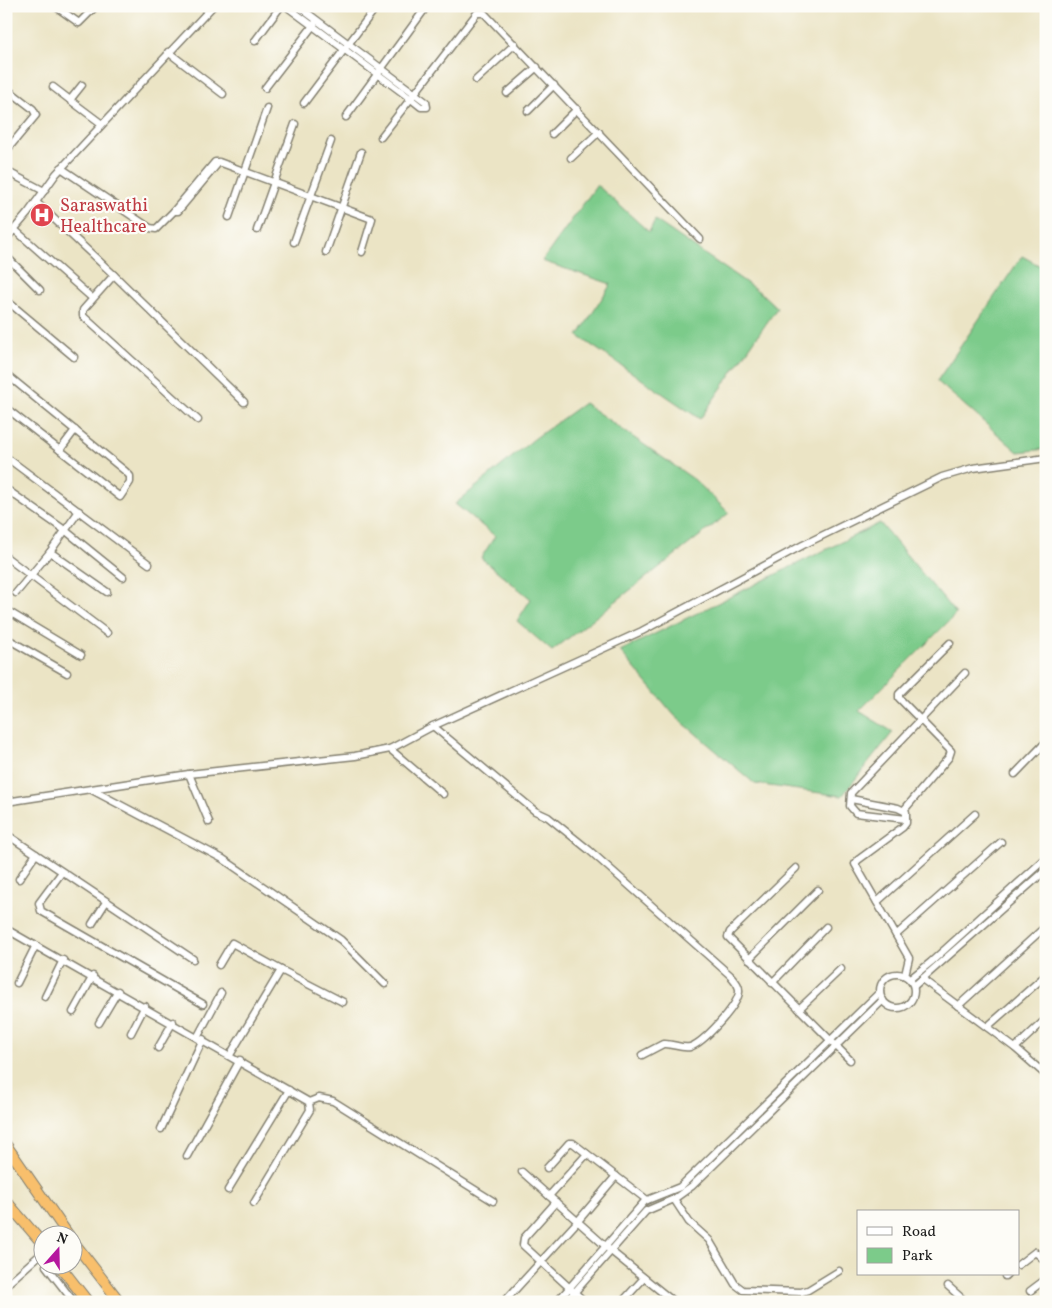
<svg xmlns="http://www.w3.org/2000/svg" width="1052" height="1308" font-family="Vollkorn,serif">
	<rect width="100%" height="100%" fill="#fdfcf7"/>
	<filter id="ink" filterUnits="userSpaceOnUse"><feTurbulence type="fractalNoise" baseFrequency=".02" numOctaves="2"/><feDisplacementMap in="SourceGraphic" scale="10" xChannelSelector="R" yChannelSelector="G"/><feConvolveMatrix kernelMatrix="1 2 1 2 8 2 1 2 1" color-interpolation-filters="sRGB"/></filter>
	<filter id="wash" filterUnits="userSpaceOnUse"><feTurbulence type="fractalNoise" baseFrequency=".0096" numOctaves="4" result="noise"/><feDisplacementMap in="SourceGraphic" scale="20" xChannelSelector="R" yChannelSelector="G"/><feGaussianBlur stdDeviation="1.12" result="paint"/><feColorMatrix in="noise" values="0 0 0 0 0 0 0 0 0 0 0 0 0 0 0 0 0 1.4 0 .05"/><feComposite in="paint" operator="in"/></filter>
	<g filter="url(#wash)">
		<rect width="100%" height="100%" fill="#ebe4c5"/>
		<g fill="#7ccb8a" stroke="#4c7453">
			<polygon points="597,185 649,232 655,220 761,293 777,308 700,419 578,336 611,284 542,261"/>
			<polygon points="1022,256 1046,269 1046,449 1018,452 937,381"/>
			<polygon points="584,403 695,480 729,513 552,651 517,621 531,599 481,558 495,536 455,504 534,439"/>
			<polygon points="880,523 956,614 859,711 893,732 842,796 755,784 675,716 620,651"/>
		</g>
	</g>
	<g filter="url(#ink)">
		<g fill="none" stroke-linecap="round" stroke-linejoin="round">
			<g stroke="#848070" stroke-width="9">
				<g id="minor">
					<polyline points="55,6 79,23 96,6"/>
					<polyline points="286,6 411,99 421,107 427,107 426,102 298,6"/>
					<polyline points="255,41 281,6"/>
					<polyline points="168,52 223,94"/>
					<polyline points="476,80 515,44"/>
					<polyline points="82,85 70,100 102,124"/>
					<polyline points="53,87 70,100"/>
					<polyline points="6,88 33,109 36,115 6,151"/>
					<polyline points="265,88 315,23"/>
					<polyline points="507,93 537,67"/>
					<polyline points="304,103 377,6"/>
					<polyline points="528,111 554,85"/>
					<polyline points="346,117 427,6"/>
					<polyline points="552,134 577,109"/>
					<polyline points="381,137 477,13 484,13 700,239"/>
					<polyline points="571,158 599,132"/>
					<polyline points="219,162 178,211 174,211 215,162 219,162 372,219 362,252"/>
					<polyline points="61,168 150,228 156,229 174,211"/>
					<polyline points="6,171 44,191"/>
					<polyline points="36,202 114,275 244,402"/>
					<polyline points="229,217 267,108"/>
					<polyline points="15,230 92,298"/>
					<polyline points="257,230 295,124"/>
					<polyline points="6,239 28,213 56,174 213,6"/>
					<polyline points="294,242 331,141"/>
					<polyline points="326,252 361,152"/>
					<polyline points="6,256 40,290"/>
					<polyline points="114,275 83,310 83,316 198,420"/>
					<polyline points="6,300 74,357"/>
					<polyline points="6,374 125,471 130,476 130,482 120,497 6,408"/>
					<polyline points="60,450 75,430"/>
					<polyline points="6,457 149,564"/>
					<polyline points="6,489 66,531 123,577"/>
					<polyline points="50,552 107,592"/>
					<polyline points="6,557 107,633"/>
					<polyline points="16,593 50,552 79,511"/>
					<polyline points="6,610 81,655"/>
					<polyline points="6,638 67,673"/>
					<path d="M433,726L535,811L548,817L589,850L730,975C734,980 740,985 739,992C738,1006 703,1043 690,1047C681,1049 672,1043 663,1044L642,1055"/>
					<polyline points="390,749 443,794"/>
					<polyline points="189,774 209,822"/>
					<polyline points="1015,774 1046,742"/>
					<polyline points="92,790 223,859 341,940 385,984"/>
					<polyline points="851,799 898,808 906,812 906,823 903,827 858,860 855,864 909,958 905,975"/>
					<polyline points="6,802 189,774 355,756 390,749 433,726 642,631 803,545 942,477 973,468 1046,458"/>
					<polyline points="904,810 949,757 951,751 899,698 899,694 950,643"/>
					<polyline points="906,819 856,813 850,806 851,793 965,673"/>
					<polyline points="6,834 193,959"/>
					<polyline points="796,868 730,932 728,937 850,1060"/>
					<polyline points="62,872 39,903 41,911 203,1004"/>
					<polyline points="19,879 36,854"/>
					<polyline points="877,902 975,814"/>
					<polyline points="92,924 106,902"/>
					<polyline points="6,929 309,1102 310,1110 254,1203"/>
					<polyline points="896,935 1001,842"/>
					<polyline points="749,959 818,890"/>
					<polyline points="219,965 232,943 281,970"/>
					<circle cx="897" cy="991" r="17"/>
					<polyline points="910,979 931,962 1046,858"/>
					<polyline points="922,979 1015,1048 1046,1075"/>
					<polyline points="17,983 36,945"/>
					<polyline points="772,983 826,927"/>
					<polyline points="914,986 1046,870"/>
					<polyline points="45,997 63,960"/>
					<polyline points="958,1006 1046,926"/>
					<polyline points="799,1009 841,969"/>
					<polyline points="73,1012 93,976"/>
					<polyline points="99,1023 118,991"/>
					<polyline points="987,1027 1046,975"/>
					<polyline points="131,1033 145,1006"/>
					<polyline points="198,1036 221,993"/>
					<polyline points="158,1048 173,1022"/>
					<polyline points="1015,1048 1046,1019"/>
					<polyline points="230,1055 281,970 343,1002"/>
					<polyline points="1040,1069 1046,1064"/>
					<polyline points="309,1102 319,1098 333,1101 493,1201"/>
					<polyline points="161,1129 203,1039"/>
					<polyline points="187,1156 240,1060"/>
					<polyline points="547,1168 569,1143 573,1143 647,1200"/>
					<polyline points="522,1172 611,1251 674,1302"/>
					<polyline points="228,1190 289,1090"/>
					<polyline points="549,1196 587,1154"/>
					<polyline points="674,1199 689,1222 709,1240 735,1284 743,1290 801,1292 808,1290 839,1271"/>
					<polyline points="556,1202 524,1238 523,1245 585,1302"/>
					<polyline points="1018,1265 1035,1252 1046,1261"/>
					<polyline points="46,1266 74,1302"/>
					<polyline points="1005,1276 1007,1274"/>
					<polyline points="6,1285 42,1253"/>
					<polyline points="948,1286 966,1302"/>
					<polyline points="1030,1291 1046,1279"/>
					<polyline points="504,1302 578,1221 616,1176"/>
					<polyline points="557,1302 645,1201 680,1187 880,992"/>
					<polyline points="566,1302 646,1211 674,1199 692,1186 883,1000"/>
					<polyline points="622,1302 644,1278"/>
					<polyline points="1024,1302 1025,1301"/>
				</g>
			</g>
			<g stroke="#848070" stroke-width="12">
				<g id="highway">
					<polyline points="6,1145 69,1236"/>
					<polyline points="6,1201 42,1243"/>
					<polyline points="72,1240 120,1302"/>
					<polyline points="60,1266 88,1302"/>
				</g>
			</g>
			<use href="#minor" stroke="#fff" stroke-width="6"/>
			<use href="#highway" stroke="#f8bf6c" stroke-width="10"/>
		</g>
	</g>
	<defs>
		<g id="hospital-disc" transform="scale(1.25)"><circle r="9.5" fill="#e0444e" stroke="#fdfcf7"/><path d="M-5-5h3v3.5h4V-5h3V5h-3V1.5h-4V5h-3Z" fill="#fff"/></g>
	</defs>
	<g fill-rule="evenodd">
		<use href="#hospital-disc" x="42" y="215"/>
	</g>
	<g text-anchor="middle" stroke-width="4.5" stroke-linejoin="round" paint-order="stroke">
		<g font-size="18" fill="#be3a42" stroke="#fdfcf7" text-anchor="start">
			<text x="60" y="211">Saraswathi<tspan x="60" dy="21">Healthcare</tspan></text>
		</g>
	</g>
	<rect width="1052" height="1308" fill="none" stroke="#fdfcf7" stroke-width="25"/>
	<rect x="857" y="1210" width="162" height="65" fill="#fdfcf7" stroke="#a3a29f"/>
	<rect x="867" y="1227" width="25" height="8" fill="#ffffff" stroke="#a3a29f"/>
	<text x="902" y="1236" font-size="15" fill="#1c1c1c">Road</text>
	<rect x="867" y="1248" width="25" height="15" fill="#7ccb8a" stroke="#a3a29f"/>
	<text x="902" y="1260" font-size="15" fill="#1c1c1c">Park</text>
	<g transform="translate(58 1250) rotate(20)"><circle r="24" fill="#fdfcf7" stroke="#a3a29f"/>
	<path d="M0-4L9 19L0 12L-9 19Z" fill="#b5179e"/>
	<text y="-8" font-size="14" font-weight="bold" text-anchor="middle" fill="#1c1c1c">N</text>
	</g>
</svg>
